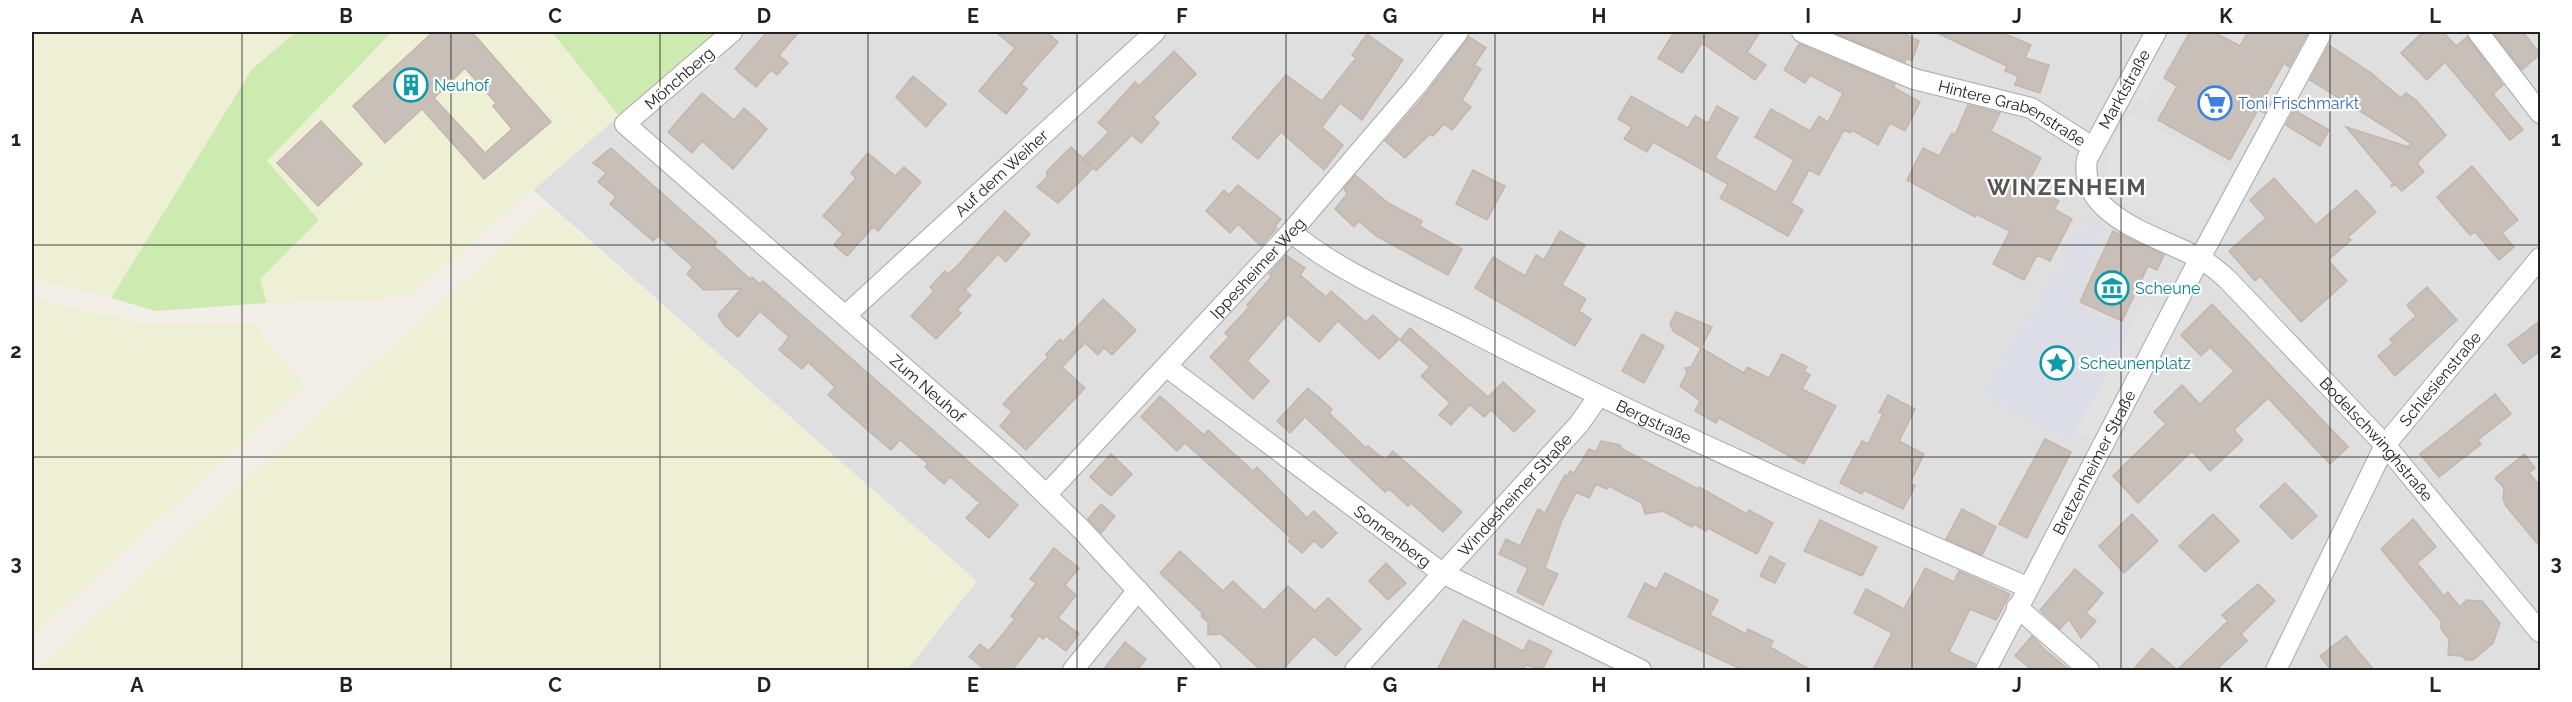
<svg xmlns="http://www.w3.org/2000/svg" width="2572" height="702" font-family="Raleway,sans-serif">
	<rect width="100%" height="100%" fill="#f2efe9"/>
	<polygon fill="#e0dfdf" points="715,32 2540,32 2540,670 907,670 976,581 533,190"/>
	<g fill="#eef0d5">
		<polygon points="32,32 296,32 252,69 111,298 32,279"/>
		<polygon points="392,32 552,32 619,116 412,294 381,300 267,303 260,279 319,220 267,162"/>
		<polygon points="547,205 977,581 907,670 36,670"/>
		<polygon points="32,298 149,324 253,324 305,385 32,637"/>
	</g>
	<g fill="#cdebb0">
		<polygon points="296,32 392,32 267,161 319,220 260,279 267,303 156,311 111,298 252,69"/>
		<polygon points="552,32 715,32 619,116"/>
	</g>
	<g fill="#e2e2e2">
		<polygon points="2167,32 2186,32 2147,104 2132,96"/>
		<polygon points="2130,113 2232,170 2196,238 2122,200 2110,184 2107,164 2114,139"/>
		<polygon points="2145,303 2160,311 2092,439 2075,431"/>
	</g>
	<polygon fill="#dddde8" points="2087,217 2107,227 2072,302 2131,329 2069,443 1982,396"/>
	<g fill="#c7bfb8" stroke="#c4b6ab" stroke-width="1.5" fill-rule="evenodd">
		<path d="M433,32H472L551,122L484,179L422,109L385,143L353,106ZM465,68L496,103L493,106L512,129L485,153L434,98Z"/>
		<polygon points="767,32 799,32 779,55 788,63 777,75 771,70 756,87 735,69"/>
		<polygon points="996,32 1047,32 1058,42 1021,84 1027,89 1006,114 979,91 1015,48"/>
		<polygon points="1674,32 1760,32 1747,52 1766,65 1755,80 1702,43 1682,73 1658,58"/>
		<polygon points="1832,32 1901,32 1919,41 1912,61 1906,58 1905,62"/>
		<polygon points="1935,32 2001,32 2031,45 2025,58 2049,65 2040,93 2015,85 2018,76 2005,71 2007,66"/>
		<polygon points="2190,32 2214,32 2240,46 2248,32 2308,32 2289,67 2284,63 2263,100 2270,102 2265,113 2258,110 2230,160 2158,120 2177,86 2164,78"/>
		<polygon points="2423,32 2443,32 2456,46 2467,37 2503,85 2493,94 2523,130 2510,140 2445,62 2427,80 2401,53"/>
		<polygon points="2493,32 2523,32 2540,54 2522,70"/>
		<polygon points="1367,34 1403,60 1362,120 1340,103 1322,127 1343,145 1324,170 1281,132 1258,159 1232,138 1286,75 1322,101 1356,58 1352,55"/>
		<polygon points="1469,37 1486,48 1474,65 1481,69 1462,100 1471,107 1452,130 1444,124 1433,136 1430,134 1405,158 1385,141 1421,100"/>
		<polygon points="1799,44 1895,84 1893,87 1920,102 1905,131 1890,123 1878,145 1852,130 1850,133 1844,130 1819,175 1809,170 1791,203 1803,210 1788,236 1720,198 1728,184 1653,142 1647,152 1624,139 1632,127 1618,119 1631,96 1688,128 1695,116 1708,123 1717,106 1738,118 1715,158 1776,192 1794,160 1755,137 1771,109 1810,131 1819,116 1828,122 1843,93 1810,75 1805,83 1784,70"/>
		<polygon points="2329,45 2371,73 2401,98 2406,93 2416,100 2446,135 2417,163 2424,172 2402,191 2395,185 2391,186 2393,183 2346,127 2409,147 2411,143 2310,80"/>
		<polygon points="1174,51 1196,74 1153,117 1159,123 1141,143 1132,135 1096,171 1083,158 1109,132 1098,123 1135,82 1139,86"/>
		<polygon points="913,76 946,104 926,127 896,97"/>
		<polygon points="702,93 734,120 744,108 767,129 733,169 702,141 692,153 668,132"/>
		<polygon points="1968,105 2000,113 1991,131 2041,158 2027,184 2059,201 2054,209 2072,219 2050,261 2037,255 2024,280 1993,264 2010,231 1976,214 1975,217 1907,180 1923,148 1939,156 1952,133 1955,135"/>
		<polygon points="2294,110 2329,130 2320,146 2286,125"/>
		<polygon points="321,121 362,164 318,206 277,163"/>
		<polygon points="1071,147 1093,168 1058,203 1037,187 1047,177 1047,171"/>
		<polygon points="611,148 717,242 714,246 750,279 752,277 760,284 763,281 1018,505 989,538 966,518 980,503 950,477 944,484 925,467 928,464 900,440 891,450 864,427 828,395 835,387 808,362 802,369 779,350 789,337 760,311 738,337 724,325 718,315 741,289 704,290 687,274 693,267 658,236 653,241 610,204 616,197 598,182 606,173 593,163"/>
		<polygon points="868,153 895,176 904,167 921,182 878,231 873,227 847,256 834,245 843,234 823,216 856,178 851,173"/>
		<polygon points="2472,166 2518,220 2502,233 2514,247 2499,260 2475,232 2470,235 2437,197"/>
		<polygon points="1473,170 1505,186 1487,220 1456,204"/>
		<polygon points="1355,175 1388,203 1422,221 1419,226 1462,249 1448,275 1376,236 1359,221 1354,227 1335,209 1347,194 1344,188"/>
		<polygon points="2274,178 2316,225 2356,190 2376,212 2348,237 2351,240 2328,260 2347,281 2301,322 2260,276 2255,281 2229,251 2266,218 2250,200"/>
		<polygon points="1238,185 1281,219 1275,226 1277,228 1261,246 1238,224 1230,233 1206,211 1224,190 1229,195"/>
		<polygon points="1005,211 1030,234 1006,262 998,254 965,290 971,295 957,310 961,313 936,339 911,316 934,291 930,287 945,271 948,274 960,263"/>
		<polygon points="1560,231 1585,245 1562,285 1586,299 1579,311 1591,319 1575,346 1475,288 1493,257 1525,276 1536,255 1544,260"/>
		<polygon points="2113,231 2164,255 2157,270 2148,266 2122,321 2080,302"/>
		<polygon points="1286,255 1305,268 1300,275 1326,297 1331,291 1366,322 1373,315 1399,339 1379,359 1338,321 1319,342 1288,314 1247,361 1269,381 1253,399 1210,357 1229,337 1225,333 1249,307 1247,305 1272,276 1269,274"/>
		<polygon points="2427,287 2457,320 2395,376 2378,356 2393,343 2390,339 2416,316 2407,305"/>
		<polygon points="1103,299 1136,330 1112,355 1104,348 1098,355 1085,343 1062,367 1085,388 1026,450 1000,426 1012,412 1003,404 1048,357 1046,354 1060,339 1063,342"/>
		<polygon points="2212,304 2348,447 2330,464 2268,398 2234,430 2243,440 2210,471 2192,451 2138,503 2113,476 2166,424 2154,412 2182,385 2200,404 2234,371 2210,347 2201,356 2181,335"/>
		<polygon points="1676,312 1712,327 1701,348 1744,373 1747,367 1769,378 1782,354 1807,367 1804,371 1810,375 1802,389 1836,406 1804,464 1719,418 1716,423 1695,411 1700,401 1680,386 1687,373 1685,368 1691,367 1701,348 1673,331 1670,323"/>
		<polygon points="2541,320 2541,350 2523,364 2508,345"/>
		<polygon points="1410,328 1488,397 1503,382 1535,411 1514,432 1491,410 1484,417 1470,405 1451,425 1439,415 1450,403 1421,376 1430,367 1400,340"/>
		<polygon points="1642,334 1664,346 1644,383 1622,371"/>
		<polygon points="1308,388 1332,409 1329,413 1366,448 1368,446 1385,460 1393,451 1462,512 1443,532 1411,503 1408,506 1389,489 1385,492 1305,417 1290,433 1277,421"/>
		<polygon points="2495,394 2511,414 2478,440 2481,444 2439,477 2420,454"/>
		<polygon points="1888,395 1915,409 1899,441 1924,454 1910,483 1915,486 1903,509 1864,490 1862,494 1840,483 1862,441 1868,444 1883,414 1879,412"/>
		<polygon points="1160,396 1204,435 1208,430 1253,471 1257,467 1307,518 1314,511 1337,533 1322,548 1314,541 1302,553 1288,541 1291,538 1185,443 1177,451 1141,417"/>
		<polygon points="2045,439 2071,452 2027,538 1999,524"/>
		<polygon points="1601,441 1620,445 1622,449 1698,489 1699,487 1747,514 1749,510 1773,523 1757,554 1708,528 1706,531 1694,524 1692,527 1663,511 1645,514 1642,503 1609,486 1607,489 1596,484 1589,498 1576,492 1562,520 1545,568 1558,574 1543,605 1517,592 1528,568 1499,554 1506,539 1520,546 1538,509 1545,513 1565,475 1567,477 1570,471 1574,473 1589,449 1596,452"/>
		<polygon points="1111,454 1132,474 1111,496 1090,477"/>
		<polygon points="2524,454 2535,468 2529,473 2541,487 2541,548 2506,506 2503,499 2504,488 2495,478"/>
		<polygon points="2285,483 2317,516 2292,539 2260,506"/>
		<polygon points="1101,504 1115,516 1101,533 1088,519"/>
		<polygon points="1962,509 1996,527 1982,555 1946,539"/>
		<polygon points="2132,514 2158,541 2124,573 2099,546"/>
		<polygon points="2213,514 2239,541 2205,572 2179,546"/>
		<polygon points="2413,519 2436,547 2417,563 2444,596 2448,592 2460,607 2467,600 2482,601 2500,623 2493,643 2473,660 2466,660 2462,656 2448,655 2449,639 2441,629 2441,621 2381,549"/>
		<polygon points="1820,520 1877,547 1862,576 1804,551"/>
		<polygon points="1054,548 1079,568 1065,585 1076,595 1058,618 1079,634 1066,651 1046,636 1043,639 1039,636 1012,670 986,670 969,657 980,644 989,651 1015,619 1011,616 1036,583 1030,579"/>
		<polygon points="1180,551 1223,591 1233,581 1264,611 1288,586 1315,611 1328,598 1361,629 1336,656 1314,636 1282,670 1261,670 1221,634 1208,635 1208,622 1201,616 1203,614 1160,573"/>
		<polygon points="1770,556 1785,564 1775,583 1760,576"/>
		<polygon points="1386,563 1406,583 1388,600 1369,581"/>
		<polygon points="1925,568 1954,582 1959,571 2010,594 1996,620 1970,609 1949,652 1975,664 1974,670 1873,670 1892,633 1854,613 1866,589 1904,609"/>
		<polygon points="2075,569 2103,593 2086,613 2096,621 2081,638 2069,619 2060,629 2040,610"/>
		<polygon points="1665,573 1718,600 1710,615 1746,634 1748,629 1773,641 1770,647 1811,670 1743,670 1628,617 1645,583 1656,589"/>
		<polygon points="2258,584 2275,601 2241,634 2247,641 2216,670 2133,670 2152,648 2177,670 2228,621 2222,615"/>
		<polygon points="1463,620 1523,651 1529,640 1552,651 1542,670 1526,665 1523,670 1437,670"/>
		<polygon points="2032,636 2043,648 2069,670 2032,670 2015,656"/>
		<polygon points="2346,636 2358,651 2374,670 2331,670 2320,656"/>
		<polygon points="1125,642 1146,659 1137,670 1103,670"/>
	</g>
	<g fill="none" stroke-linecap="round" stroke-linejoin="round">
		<g stroke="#a9a9a9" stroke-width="22">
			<g id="minor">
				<path id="s1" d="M732,32L625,124L1009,459L1081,529L1211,670"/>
				<path id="s2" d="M1802,32L1914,79L2031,108L2092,147"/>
				<path id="s3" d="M2156,32L2087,159C2078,217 2158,236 2197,257C2208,262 2218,271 2227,279L2385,445L2540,632"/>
				<polyline points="2478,32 2540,113"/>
				<path id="s4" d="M1291,232C1344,276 1412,301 1474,333C1654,426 1841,507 2027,587"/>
				<path id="s5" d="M845,316L1155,32"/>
				<path id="s6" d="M1167,367L1442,573L1641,670"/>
				<path id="s7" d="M1047,494L1291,232L1416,86L1458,32"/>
				<polyline points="2017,607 2089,670"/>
				<polyline points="1073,670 1138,590"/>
				<path id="s8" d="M1355,670L1579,424L1598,397"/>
				<path id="s9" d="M1986,670L2200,258L2322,32"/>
				<path id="s10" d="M2276,670L2385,445L2540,258"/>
			</g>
		</g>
		<use href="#minor" stroke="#fff" stroke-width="20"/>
	</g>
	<path fill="none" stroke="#222" stroke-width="1.5" stroke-opacity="0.55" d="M242,32V670M451,32V670M660,32V670M868,32V670M1077,32V670M1286,32V670M1495,32V670M1704,32V670M1912,32V670M2121,32V670M2330,32V670M32,245H2540M32,457H2540"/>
	<defs>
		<g id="building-ring" transform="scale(1.725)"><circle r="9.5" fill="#fff" stroke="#0f9aa8" stroke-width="1.5"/><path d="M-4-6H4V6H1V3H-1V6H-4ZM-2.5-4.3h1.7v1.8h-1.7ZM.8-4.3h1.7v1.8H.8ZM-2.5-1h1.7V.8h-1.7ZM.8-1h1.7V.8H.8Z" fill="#0f9aa8"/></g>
		<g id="supermarket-ring" transform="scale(1.725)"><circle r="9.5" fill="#fff" stroke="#3f7fe0" stroke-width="1.5"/><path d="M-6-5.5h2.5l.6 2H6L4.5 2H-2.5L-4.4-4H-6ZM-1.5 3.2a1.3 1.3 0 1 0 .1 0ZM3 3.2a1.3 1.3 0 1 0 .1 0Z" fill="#3f7fe0"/></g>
		<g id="museum-ring" transform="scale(1.725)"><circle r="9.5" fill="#fff" stroke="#0f9aa8" stroke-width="1.5"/><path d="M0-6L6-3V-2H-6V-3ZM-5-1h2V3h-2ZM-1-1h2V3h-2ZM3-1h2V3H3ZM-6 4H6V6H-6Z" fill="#0f9aa8"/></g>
		<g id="sight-ring" transform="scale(1.725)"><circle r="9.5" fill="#fff" stroke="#0f9aa8" stroke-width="1.5"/><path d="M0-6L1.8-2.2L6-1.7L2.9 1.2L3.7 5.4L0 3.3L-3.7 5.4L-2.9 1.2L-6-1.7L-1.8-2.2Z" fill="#0f9aa8"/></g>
	</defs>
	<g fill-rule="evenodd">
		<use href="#building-ring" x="411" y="85"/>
		<use href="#supermarket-ring" x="2215" y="103"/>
		<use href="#museum-ring" x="2112" y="288"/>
		<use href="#sight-ring" x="2057" y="363"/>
	</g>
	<g text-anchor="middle" stroke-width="4.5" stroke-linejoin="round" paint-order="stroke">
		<g font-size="16" fill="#222" stroke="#fff">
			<text transform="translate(679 78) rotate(-41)" y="6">Mönchberg</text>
			<text transform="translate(2124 89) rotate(-61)" y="6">Marktstraße</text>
			<text dy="6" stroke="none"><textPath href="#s2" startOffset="226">Hintere Grabenstraße</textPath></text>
			<text dy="6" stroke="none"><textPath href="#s5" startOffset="212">Auf dem Weiher</textPath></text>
			<text dy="6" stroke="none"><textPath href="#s7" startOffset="309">Ippesheimer Weg</textPath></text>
			<text dy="6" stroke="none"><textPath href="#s10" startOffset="336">Schlesienstraße</textPath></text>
			<text dy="6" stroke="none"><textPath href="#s1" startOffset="543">Zum Neuhof</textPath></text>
			<text dy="6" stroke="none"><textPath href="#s4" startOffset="410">Bergstraße</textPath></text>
			<text dy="6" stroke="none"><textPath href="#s3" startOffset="560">Bodelschwinghstraße</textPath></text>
			<text dy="6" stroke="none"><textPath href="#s9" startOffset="234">Bretzenheimer Straße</textPath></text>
			<text dy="6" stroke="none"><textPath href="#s8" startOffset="237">Windesheimer Straße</textPath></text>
			<text dy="6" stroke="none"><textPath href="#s6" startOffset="282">Sonnenberg</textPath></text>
		</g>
		<g font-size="16" fill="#0d838f" stroke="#fff" text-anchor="start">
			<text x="434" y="91">Neuhof</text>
			<text x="2135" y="294">Scheune</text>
			<text x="2080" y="369">Scheunenplatz</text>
		</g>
		<g font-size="16" fill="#366cbe" stroke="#fff" text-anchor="start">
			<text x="2238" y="109">Toni Frischmarkt</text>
		</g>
		<g font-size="22" font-weight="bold" letter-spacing="1.5" fill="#555" stroke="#fff">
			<text x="2067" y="195">WINZENHEIM</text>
		</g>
	</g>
	<rect width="2572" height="702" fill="none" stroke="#ffffff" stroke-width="66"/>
	<rect x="33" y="33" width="2506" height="636" fill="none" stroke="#222" stroke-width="2"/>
	<g font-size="20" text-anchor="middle" font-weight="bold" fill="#222">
		<text x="137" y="23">A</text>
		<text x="346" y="23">B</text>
		<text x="555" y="23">C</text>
		<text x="764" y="23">D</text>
		<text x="973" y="23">E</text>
		<text x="1182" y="23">F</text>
		<text x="1390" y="23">G</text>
		<text x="1599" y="23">H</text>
		<text x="1808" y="23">I</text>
		<text x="2017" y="23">J</text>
		<text x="2226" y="23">K</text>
		<text x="2435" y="23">L</text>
		<text x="16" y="146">1</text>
		<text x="2556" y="146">1</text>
		<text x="16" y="358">2</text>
		<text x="2556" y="358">2</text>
		<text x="16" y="570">3</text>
		<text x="2556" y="570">3</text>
		<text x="137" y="692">A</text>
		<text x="346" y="692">B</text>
		<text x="555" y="692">C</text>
		<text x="764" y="692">D</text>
		<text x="973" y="692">E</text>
		<text x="1182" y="692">F</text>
		<text x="1390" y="692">G</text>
		<text x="1599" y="692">H</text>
		<text x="1808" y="692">I</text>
		<text x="2017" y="692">J</text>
		<text x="2226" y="692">K</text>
		<text x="2435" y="692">L</text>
	</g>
</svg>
